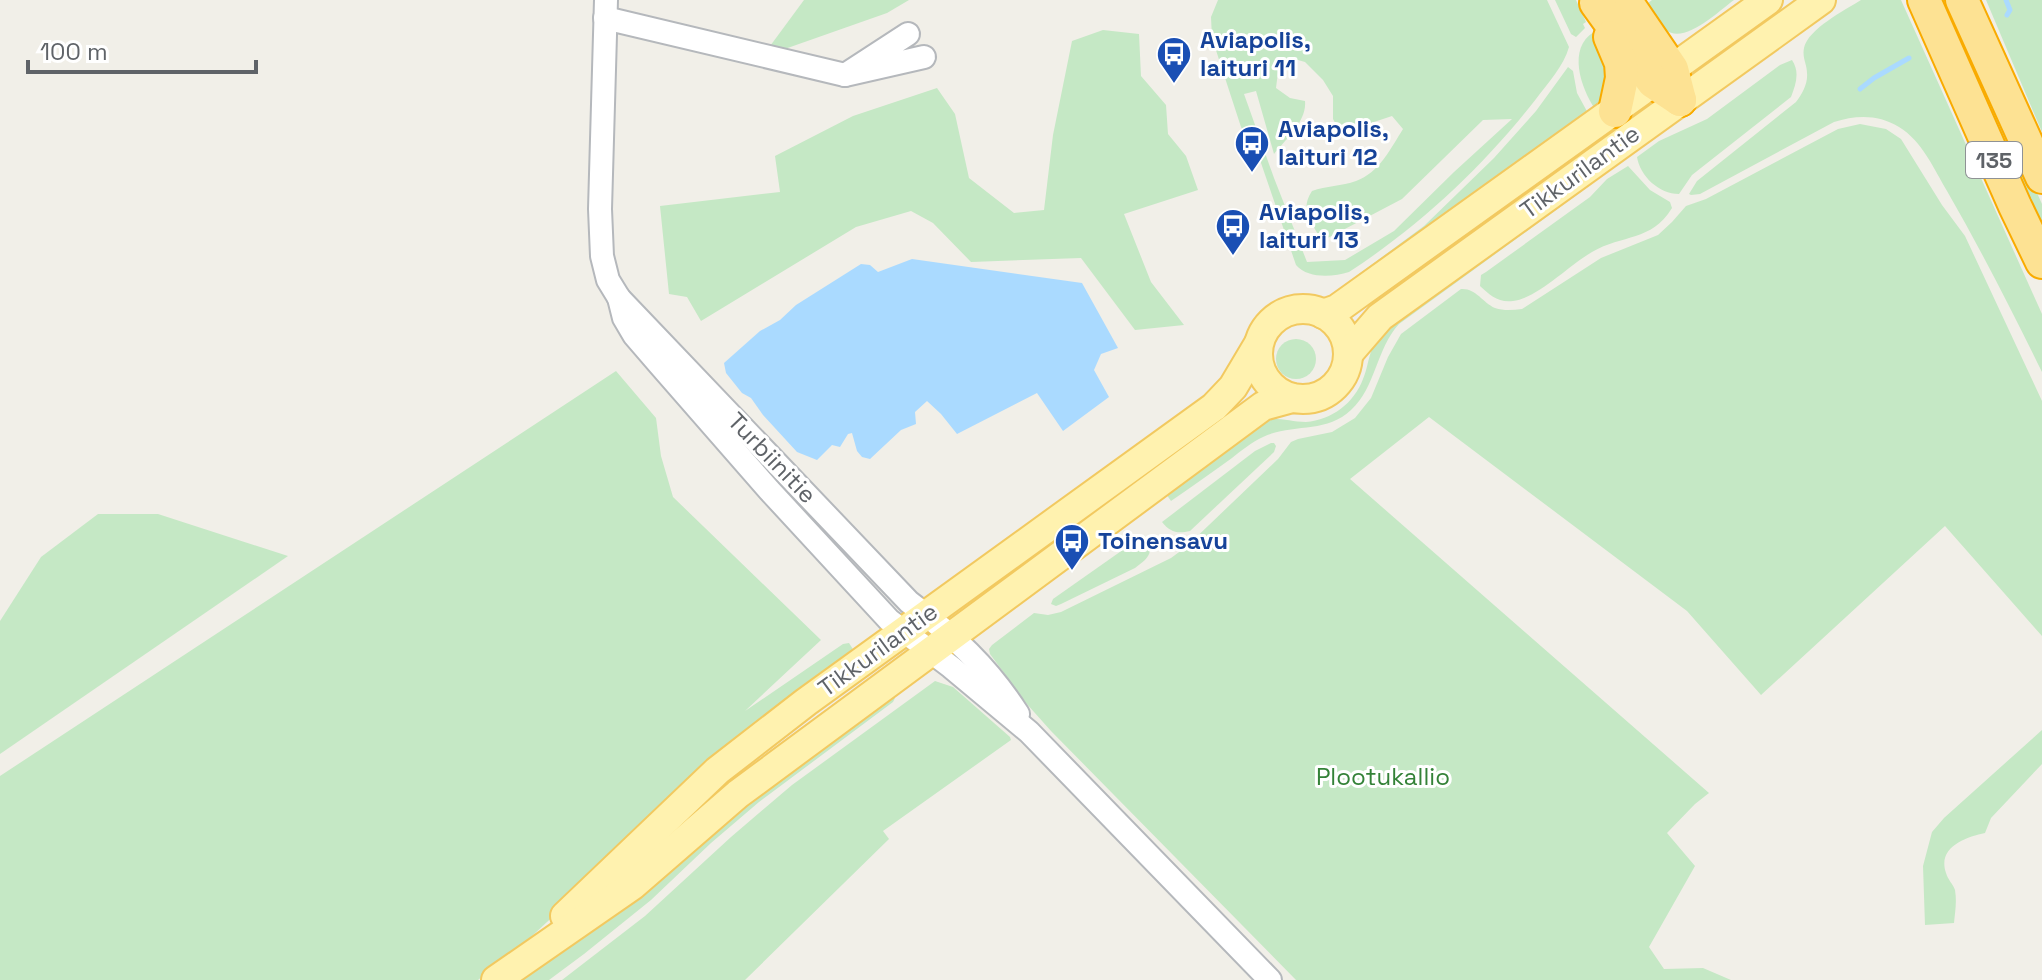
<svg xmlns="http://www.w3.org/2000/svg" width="2042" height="980" font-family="'Space Grotesk',sans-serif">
	<rect width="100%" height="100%" fill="#f1efe8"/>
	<g fill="#c5e8c5" fill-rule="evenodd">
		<polygon points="804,0 909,0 887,13 762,57"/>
		<path d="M1218,0H1547L1569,47C1564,66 1547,84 1536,99C1484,166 1420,226 1349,272C1333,277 1308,279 1296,265L1261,163L1241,127L1212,38L1211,17ZM1291,58L1305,62L1323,80L1333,96V119L1339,130L1356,128L1392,116L1403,129C1391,148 1379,173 1356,181C1342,186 1326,186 1312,191C1299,210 1312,223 1322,241L1402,199L1483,120L1512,119L1454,172L1394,231L1345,260L1307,262L1274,178L1244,94L1256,91L1274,154C1286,139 1307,121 1305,101L1290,98L1276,88L1278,72Z"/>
		<polygon points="1555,0 1576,0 1586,22 1583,24 1585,28 1576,37 1571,34"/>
		<path d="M1652,0H1734C1719,11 1684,45 1666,30C1658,24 1653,12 1648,3Z"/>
		<path d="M1861,0H1901L2042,314V372C2012,311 1981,250 1947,191C1934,169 1922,141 1899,127C1878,114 1856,115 1834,122L1713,187L1700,194L1691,195L1689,194L1697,181L1796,102C1802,94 1808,84 1807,73C1807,64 1802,58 1804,48C1808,29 1845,10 1861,0Z"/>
		<polygon points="1933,0 1950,0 2042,204 2042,238"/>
		<polygon points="1986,0 2042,0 2042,132"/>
		<polygon points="1103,30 1139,34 1141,76 1166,105 1168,134 1186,156 1198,190 1124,214 1151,282 1184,325 1135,330 1081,258 971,262 933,223 911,211 856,227 701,321 687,297 669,294 660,206 780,192 775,156 853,116 937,88 955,114 969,178 1014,213 1044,210 1053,135 1072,41"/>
		<path d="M1594,32C1605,50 1613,58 1608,80C1605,94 1604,98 1595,109C1581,88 1567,48 1594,32Z"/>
		<path d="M1792,60C1800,72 1796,84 1791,97L1692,175L1679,194C1659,194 1640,176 1637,157L1659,141L1707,119L1780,65Z"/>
		<polygon points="1568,67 1573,71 1577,93 1589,115 1364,280 1359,274 1424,226 1494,158 1536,111"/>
		<path d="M1860,124L1886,129L1901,139L1942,205L1965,236L2042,401V636L1945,526L1761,695L1687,611L1429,417L1350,479L1709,793L1695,804L1667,833L1695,866L1649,947L1664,969L1703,968L1731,980H1296L1051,731L1026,703L990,654L989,649L992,645L1034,613L1048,615L1061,612L1171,558L1186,547L1278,459L1291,442L1298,439L1332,432L1355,418L1371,398L1388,357L1401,334L1461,289C1476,288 1482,302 1495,308C1504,311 1513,310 1522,309L1601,258L1658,235L1672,222L1686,206L1706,199L1838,129Z"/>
		<path d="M1628,166L1650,190L1670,202L1672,208C1651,242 1623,234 1592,252C1569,265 1538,298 1513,301C1498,303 1490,295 1480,286L1481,275L1486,272L1590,197L1607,179Z"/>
		<path d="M1591,182L1589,186L1399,324C1376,349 1376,387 1351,410C1326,434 1292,423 1263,437C1252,442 1242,450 1232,458C1212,472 1192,487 1171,501L1164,491L1269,419C1281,418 1293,422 1306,422C1332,420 1354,403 1363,379C1367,370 1368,359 1372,349C1376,339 1382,332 1389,323Z"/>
		<circle cx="1296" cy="359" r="20"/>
		<polygon points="616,371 656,418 661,456 673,497 821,640 745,711 843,644 849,643 856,654 592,880 532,936 478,980 0,980 0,776"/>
		<path d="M1271,443H1274L1276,446L1274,452L1190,531C1177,534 1170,532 1162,522L1255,451Z"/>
		<polygon points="98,514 158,514 288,556 0,754 0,621 41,557"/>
		<path d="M1144,535C1154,552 1151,556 1135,568L1061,604L1056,606L1051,604L1053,599Z"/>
		<polygon points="935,681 953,687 1010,737 1011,740 883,831 889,839 745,980 562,980 645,916 731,837 792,785"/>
		<polygon points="890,691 895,698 893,702 759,802 711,843 651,900 584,954 549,980 516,980 748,796"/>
		<path d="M2042,730V764L1991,818L1985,833C1966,837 1937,847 1946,873C1948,880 1953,884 1955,890C1957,902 1955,912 1954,923L1925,925L1923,866L1932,832L1944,818Z"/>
	</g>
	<polygon fill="#aadaff" points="912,259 1082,283 1118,348 1101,354 1094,370 1109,397 1063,431 1037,393 957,434 941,414 927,401 915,412 916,424 901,430 870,459 862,457 857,451 852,433 848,434 840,447 832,445 817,460 797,452 763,415 751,398 742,393 726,373 724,363 760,331 780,320 796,305 861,264 870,265 878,272"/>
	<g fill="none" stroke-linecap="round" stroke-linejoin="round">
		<g stroke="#aadaff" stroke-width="5">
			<polyline points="2006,0 2010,10 2007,15"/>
			<polyline points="1860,89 1874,78 1909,58"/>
		</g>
		<g stroke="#b5b8bc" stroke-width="26">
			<g id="minor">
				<path d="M606,0L600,209L602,256L608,280L619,298L909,602C953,635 988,667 1018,714"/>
				<polyline points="605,18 845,75"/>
				<polyline points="908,34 845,75 924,57"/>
				<polyline points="619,298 624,318 634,335 659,364 769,490 889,620 951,667 1029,732 1270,980"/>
			</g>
		</g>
		<g stroke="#f2c960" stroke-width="32">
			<g id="major">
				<circle cx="1303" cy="354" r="45"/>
				<polyline points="1323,314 1337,309 1768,0"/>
				<polyline points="1348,354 1380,317 1821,0"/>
				<polyline points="565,916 717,771 806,702 1214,407 1233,387 1258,345"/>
				<polyline points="496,980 633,885 738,794 1263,406 1292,398"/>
			</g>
		</g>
		<g stroke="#f9ab00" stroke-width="36">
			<g id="highway">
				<polyline points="1625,0 1672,69 1680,100"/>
				<polyline points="1924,0 2015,206 2042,262"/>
				<polyline points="1962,0 2042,177"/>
				<polyline points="1596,3 1653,82 1680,100"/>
				<polyline points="1610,37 1621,63 1622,78 1615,111"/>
			</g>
		</g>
		<use href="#minor" stroke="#fff" stroke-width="22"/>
		<use href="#major" stroke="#fff2af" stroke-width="28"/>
		<use href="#highway" stroke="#fde293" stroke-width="32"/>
	</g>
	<defs>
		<g id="bus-pin" transform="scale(1.8)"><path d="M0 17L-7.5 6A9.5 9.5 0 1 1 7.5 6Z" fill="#1a4fb4" stroke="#fff"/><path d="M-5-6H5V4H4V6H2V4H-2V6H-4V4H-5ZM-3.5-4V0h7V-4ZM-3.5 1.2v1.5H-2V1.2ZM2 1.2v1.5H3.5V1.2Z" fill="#fff"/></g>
	</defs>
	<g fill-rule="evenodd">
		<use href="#bus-pin" x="1174" y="54"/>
		<use href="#bus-pin" x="1252" y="143"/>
		<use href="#bus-pin" x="1233" y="226"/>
		<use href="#bus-pin" x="1072" y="541"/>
	</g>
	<g text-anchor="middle" stroke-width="6" stroke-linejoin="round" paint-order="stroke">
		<rect fill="#fff" stroke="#8f9295" stroke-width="2" x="1966" y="142" width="56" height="36" rx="6"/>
		<g font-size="22" font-weight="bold" fill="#5f6368">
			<text x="1994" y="168">135</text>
		</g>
		<g font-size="24" font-weight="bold" fill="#164399" stroke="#fff" text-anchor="start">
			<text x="1200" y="48">Aviapolis,<tspan x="1200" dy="28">laituri 11</tspan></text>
			<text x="1278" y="137">Aviapolis,<tspan x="1278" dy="28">laituri 12</tspan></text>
			<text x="1259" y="220">Aviapolis,<tspan x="1259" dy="28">laituri 13</tspan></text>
			<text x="1098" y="549">Toinensavu</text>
		</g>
		<g font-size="24" fill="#5f6368" stroke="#fff">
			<text transform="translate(1580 172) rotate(-36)" y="8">Tikkurilantie</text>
			<text transform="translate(772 458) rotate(46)" y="8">Turbiinitie</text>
			<text transform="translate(878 650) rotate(-36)" y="8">Tikkurilantie</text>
		</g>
		<g font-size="24" fill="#348238" stroke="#fff">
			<text x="1383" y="785">Plootukallio</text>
		</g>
	</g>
	<path d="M28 60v12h228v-12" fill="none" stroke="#5f6368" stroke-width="4"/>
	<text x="40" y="60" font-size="24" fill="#5f6368" stroke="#ffffff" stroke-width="6" paint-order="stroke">100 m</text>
</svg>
